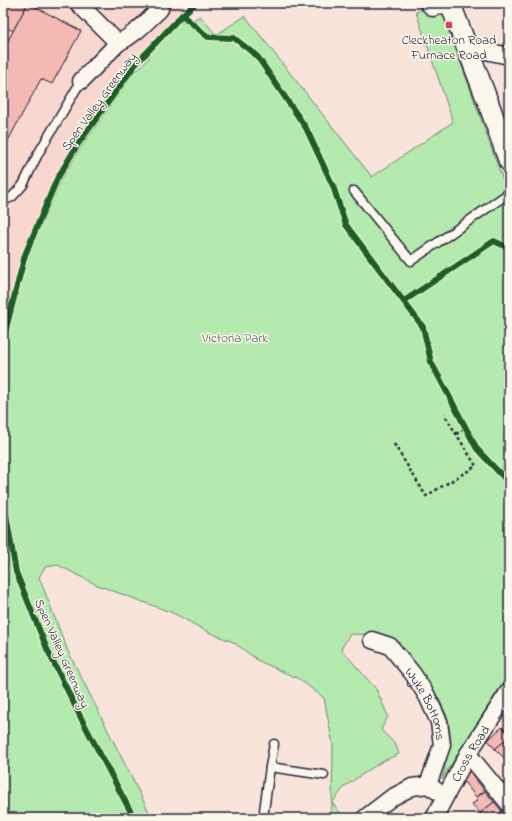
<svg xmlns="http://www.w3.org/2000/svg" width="512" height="821" font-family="'Indie Flower',sans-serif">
	<rect width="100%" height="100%" fill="#f9e4db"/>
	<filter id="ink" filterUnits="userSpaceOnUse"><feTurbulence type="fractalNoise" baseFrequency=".025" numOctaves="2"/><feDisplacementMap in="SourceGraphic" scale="8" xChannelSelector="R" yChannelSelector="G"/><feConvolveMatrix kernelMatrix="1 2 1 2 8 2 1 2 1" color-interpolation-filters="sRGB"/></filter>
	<g filter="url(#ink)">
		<polygon fill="#f8d7cf" points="3,3 190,3 154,39 126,69 75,142 55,176 42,202 22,254 3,323"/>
		<polygon fill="#b4eaad" stroke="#6b8674" points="427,8 432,12 444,16 509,197 509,673 442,779 451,742 448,718 440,701 414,664 376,635 350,634 341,649 376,689 388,716 381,730 396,745 399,754 381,762 345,786 332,803 345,818 330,818 332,803 333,745 324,698 299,679 259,661 233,642 208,632 173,613 97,585 58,565 45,567 39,577 67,649 152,818 3,818 3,326 27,258 61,180 81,147 136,70 138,70 149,58 149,55 177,23 182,21 188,23 200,16 216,35 245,16 372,177 453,122 416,12"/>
		<g fill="#f5b9b4" stroke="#22223b">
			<polygon points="3,3 28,3 13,31 3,26"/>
			<polygon points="28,3 81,31 52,84 41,79 3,150 3,50"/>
			<polygon points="502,727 509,734 509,737 495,749 488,740"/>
			<polygon points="509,737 509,756 505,759 495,749"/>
			<polygon points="469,771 485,791 476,797 461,778"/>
			<polygon points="485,791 494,802 480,813 472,804 478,800 476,798"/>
			<polygon points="494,802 502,811 493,818 483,818 480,813"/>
			<polygon points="502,811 507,818 493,818"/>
		</g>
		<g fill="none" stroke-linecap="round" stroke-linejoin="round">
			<g stroke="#22223b" stroke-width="11">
				<g id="service">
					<polyline points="354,191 411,261 509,193"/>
					<polyline points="3,201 12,197 23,185 38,154 81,81"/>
					<polyline points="270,767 274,744"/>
					<polyline points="263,818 270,767 324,775"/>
				</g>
			</g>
			<g stroke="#22223b" stroke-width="19">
				<g id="minor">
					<polyline points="78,3 118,43"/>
					<polyline points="428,3 433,8 448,3"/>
					<polyline points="467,47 509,56"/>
					<path d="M81,81L118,43C135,35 147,21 160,9"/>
					<path id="s1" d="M372,640L390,646L413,674L427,696L439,722L442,745L428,785"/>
					<polyline points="468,754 509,804"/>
					<polyline points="365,818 391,798 412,787 428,785 437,791"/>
					<path id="s2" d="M434,818L468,754L509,691"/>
				</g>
			</g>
			<g stroke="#22223b" stroke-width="23">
				<polyline id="tertiary" points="450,3 488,102 509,161"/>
			</g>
			<g stroke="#22223b" stroke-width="2.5" stroke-dasharray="3 3" stroke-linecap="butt">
				<polyline points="456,434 466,428"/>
				<polyline points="394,444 426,496 476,466 444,414"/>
				<polyline points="3,514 6,514"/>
			</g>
			<use href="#service" stroke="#fbf7ec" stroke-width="8"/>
			<use href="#minor" stroke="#fbf7ec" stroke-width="16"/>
			<use href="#tertiary" stroke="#fbf7ec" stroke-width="20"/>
			<g stroke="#fbf7ec" stroke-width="8">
				<g id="cycleway">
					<polyline points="182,15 208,37 234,38 257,56 306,128 333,186 346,225 423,327 431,362 477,449 509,483"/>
					<polyline points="404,301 494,241 509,248"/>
					<polyline points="3,340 25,255 57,179 78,144 135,65 182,15 196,3"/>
					<polyline points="3,486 6,514 16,572 47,649 81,718 134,818"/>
				</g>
			</g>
			<use href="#cycleway" stroke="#1b5e20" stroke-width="6"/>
		</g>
	</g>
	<rect fill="#d1495b" stroke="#fbf7ec" stroke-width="1.5" x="445" y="21" width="8" height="8" rx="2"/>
	<g text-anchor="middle" stroke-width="3" stroke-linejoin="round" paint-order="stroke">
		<g font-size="13" fill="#22223b" stroke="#fbf7ec">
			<text x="449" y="44">Cleckheaton Road<tspan x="449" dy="15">Furnace Road</tspan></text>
		</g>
		<g font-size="13" fill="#22223b" stroke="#fbf7ec">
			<text transform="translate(98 101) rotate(-54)" y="5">Spen Valley Greenway</text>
			<text transform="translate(63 653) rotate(66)" y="5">Spen Valley Greenway</text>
			<text dy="5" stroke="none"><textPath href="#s1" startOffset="88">Wyke Bottoms</textPath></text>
			<text dy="5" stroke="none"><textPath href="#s2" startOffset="74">Cross Road</textPath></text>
		</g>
		<g font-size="13" fill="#465458" stroke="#fbf7ec">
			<text x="235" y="342">Victoria Park</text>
		</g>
	</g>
	<rect width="512" height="821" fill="none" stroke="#fbf7ec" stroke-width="16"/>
	<rect x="8" y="8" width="496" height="805" fill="none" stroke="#22223b" stroke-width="1.5" filter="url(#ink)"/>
</svg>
